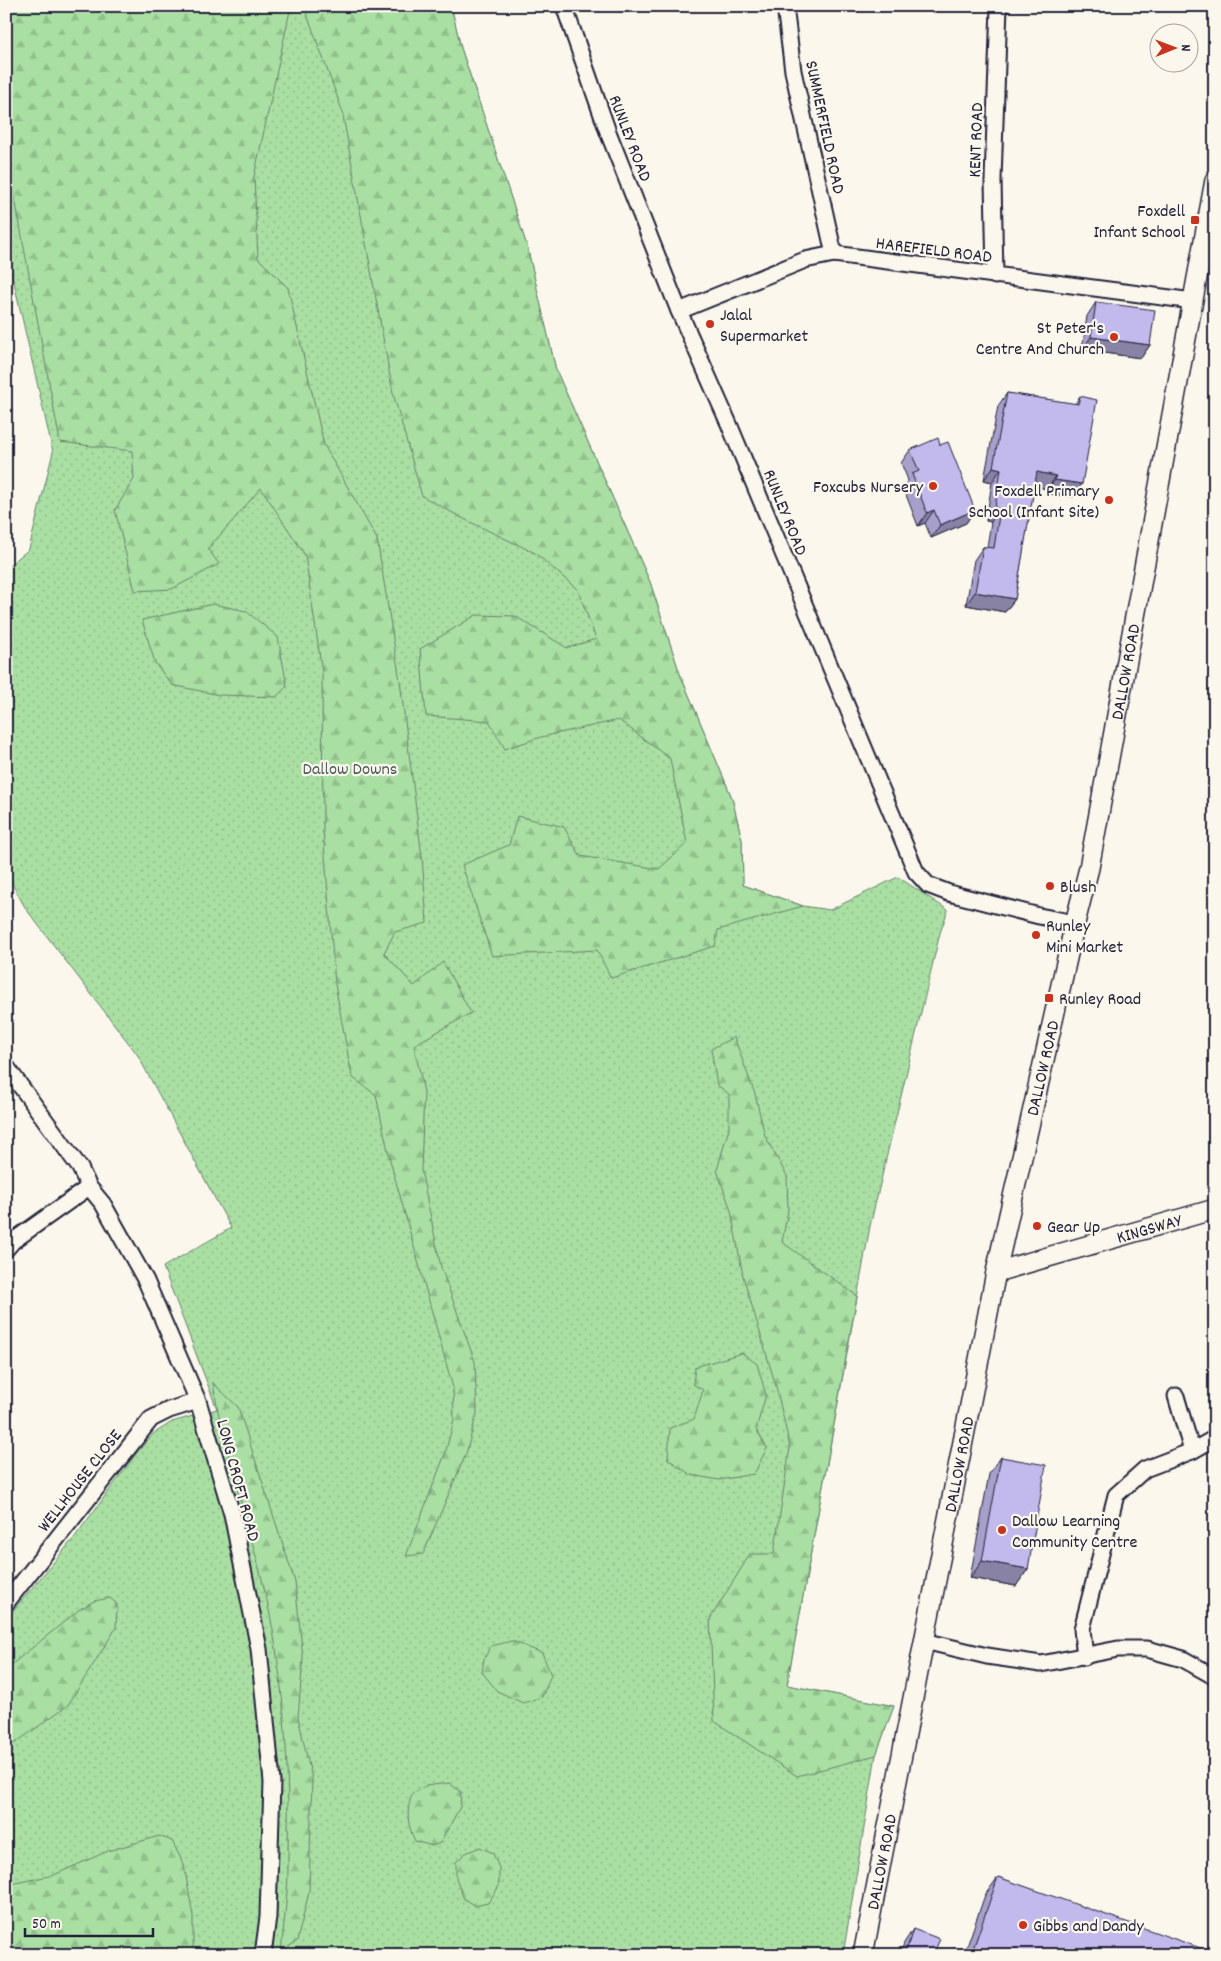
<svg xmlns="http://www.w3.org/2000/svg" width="1221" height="1961" font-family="Dekko,sans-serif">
	<defs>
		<pattern id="grass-dots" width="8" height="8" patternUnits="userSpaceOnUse" patternTransform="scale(1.25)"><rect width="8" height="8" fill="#a9dfa2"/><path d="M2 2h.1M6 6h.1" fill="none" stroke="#91bf8c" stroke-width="1.8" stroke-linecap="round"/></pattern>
		<pattern id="forest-firs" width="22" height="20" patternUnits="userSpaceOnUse" patternTransform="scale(1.25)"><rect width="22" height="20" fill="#a9dfa2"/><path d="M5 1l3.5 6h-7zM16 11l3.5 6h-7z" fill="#91bf8c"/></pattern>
	</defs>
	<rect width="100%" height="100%" fill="#fbf7ec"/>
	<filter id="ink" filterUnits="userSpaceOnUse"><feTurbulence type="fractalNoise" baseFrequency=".02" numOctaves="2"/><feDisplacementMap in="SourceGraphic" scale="10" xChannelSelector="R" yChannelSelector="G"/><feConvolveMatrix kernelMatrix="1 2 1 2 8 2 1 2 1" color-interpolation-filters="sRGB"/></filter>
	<g filter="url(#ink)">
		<polygon fill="url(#grass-dots)" stroke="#66806e" points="6,6 451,6 461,48 527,246 556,370 650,582 680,674 732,798 742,840 743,885 803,906 830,910 898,877 948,910 940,933 870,1226 787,1685 894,1706 876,1755 843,1955 6,1955 6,1619 74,1538 136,1454 153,1434 172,1422 217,1409 163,1267 231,1228 137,1054 26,909 6,873 6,568 29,549 53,452 6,248"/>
		<g fill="url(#forest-firs)" stroke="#66806e">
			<polygon points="6,6 291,6 254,177 258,258 288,288 324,445 377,539 400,681 422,857 427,923 395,932 384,953 414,986 443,962 471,1013 414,1045 424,1092 421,1170 441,1267 475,1362 477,1413 466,1454 423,1554 406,1556 445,1454 454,1420 453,1388 390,1160 376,1095 352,1077 335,984 323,830 322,672 305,555 261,488 208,549 219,564 172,589 135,591 115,510 134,479 132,451 60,442 11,177 6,171"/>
			<polygon points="304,6 451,6 461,48 527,246 556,370 650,582 680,674 732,798 742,840 743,885 803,906 718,930 715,946 611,978 597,950 492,956 462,865 509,845 517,816 564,827 580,856 659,869 687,843 670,759 619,720 541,737 505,749 489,721 426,716 420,649 476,615 515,616 567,648 596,639 578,590 535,553 466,520 422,496 393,393 342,110"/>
			<polygon points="213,604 246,611 278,637 287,686 276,697 219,695 172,685 155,663 142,620"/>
			<polygon points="734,1037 755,1094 765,1136 787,1176 788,1210 782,1242 857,1296 787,1685 894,1706 876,1755 797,1776 714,1721 710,1619 750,1554 774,1554 790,1447 776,1386 743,1276 731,1211 717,1170 729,1128 729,1094 717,1085 711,1049"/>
			<polygon points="742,1353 757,1364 766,1395 756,1429 767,1448 754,1474 719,1480 691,1475 668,1459 670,1428 694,1419 703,1390 693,1384 695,1367"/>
			<path d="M213,1383L238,1407L295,1582L303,1658L298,1717L312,1779L309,1892L297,1941L281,1952C284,1923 288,1893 288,1865C289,1793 287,1720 276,1649C263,1559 227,1473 213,1383Z"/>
			<polygon points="110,1598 117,1604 116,1628 68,1705 14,1744 6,1746 6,1669 80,1609 94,1601"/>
			<polygon points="512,1641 542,1653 551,1675 542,1697 523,1703 497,1691 482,1672 484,1659 491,1646"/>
			<path d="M449,1783L461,1792L460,1807L440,1843L432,1846L415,1841C407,1825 406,1811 412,1794L425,1786Z"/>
			<polygon points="159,1836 172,1841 184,1865 193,1916 193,1955 6,1955 6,1885 54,1875 108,1851"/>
			<polygon points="480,1847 493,1853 499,1868 499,1886 488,1903 475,1906 464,1899 456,1878 456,1862 466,1853"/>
		</g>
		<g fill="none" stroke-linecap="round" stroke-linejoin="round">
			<g stroke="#22223b" stroke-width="19">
				<g id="minor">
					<polyline points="564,6 608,132 679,311 729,424 916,872 928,885 949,893 1039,916 1075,923"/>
					<polyline points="785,6 793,71 834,254"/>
					<polyline points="995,276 993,180 999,6"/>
					<polyline points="679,311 805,260 834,254 1193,301"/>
					<polyline points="6,1066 80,1168 89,1187 103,1204 146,1281 198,1401 232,1514 259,1649 272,1782 268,1917 263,1955"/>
					<polyline points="6,1249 13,1241 89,1187"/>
					<polyline points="1176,1396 1192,1451"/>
					<polyline points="6,1603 151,1419 169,1410 198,1401"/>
					<polyline points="924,1641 987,1656 1041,1664 1118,1649 1147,1649 1183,1659 1215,1677"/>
					<polyline points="1085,1657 1082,1629 1116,1495 1145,1469 1192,1451 1215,1438"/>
				</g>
			</g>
			<g stroke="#22223b" stroke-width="22">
				<g id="tertiary">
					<path id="s1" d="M996,1272L1215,1209"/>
					<path id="s2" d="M863,1955L996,1272L1075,923L1089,868L1215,180"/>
				</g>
			</g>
			<use href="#minor" stroke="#fbf7ec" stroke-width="15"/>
			<use href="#tertiary" stroke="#fbf7ec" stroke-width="19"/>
		</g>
		<g fill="#a7a0cb" stroke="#22223b">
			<polygon points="1096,302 1150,345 1141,358 1082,350 1087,316"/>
			<polygon points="1007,393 1075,404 1080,396 1082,484 1073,497 1045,493 1047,489 1034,486 1015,599 1005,612 966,605 974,560 983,547 987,547 991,522 986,521 992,482 984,480 998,406"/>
			<polygon points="940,445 975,510 966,523 931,538 925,523 918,526 903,487 908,480 901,463 910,450"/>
			<polygon points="1215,852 1215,881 1211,881 1212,857"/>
			<polygon points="1001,1457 1028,1569 1016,1586 970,1578 989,1474"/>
			<polygon points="998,1877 1211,1955 964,1955 985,1895"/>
			<polygon points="913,1929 933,1955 900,1955 904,1943"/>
		</g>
		<g fill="#8882a5" stroke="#22223b">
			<polygon points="1091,337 1150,345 1141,358 1082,350"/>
			<polygon points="993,467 1001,469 992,482 984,480"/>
			<polygon points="1037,472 1056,476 1047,489 1028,485"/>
			<polygon points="1055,480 1082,484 1073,497 1045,493"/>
			<polygon points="995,508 1000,509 991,522 986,521"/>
			<polygon points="934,510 925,523 918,526 927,513"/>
			<polygon points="975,510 966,523 931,538 940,525"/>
			<polygon points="975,592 1015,599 1005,612 966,605"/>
			<polygon points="1215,875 1215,881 1211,881"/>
			<polygon points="982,1561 1028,1569 1016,1586 970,1578"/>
		</g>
		<g fill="#c2baec" stroke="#22223b">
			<polygon points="1096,302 1155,310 1150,345 1091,337"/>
			<polygon points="1007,393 1078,404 1080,396 1097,400 1082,484 1055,480 1056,476 1037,472 1015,599 975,592 983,547 994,548 1000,509 995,508 1001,469 993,467"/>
			<polygon points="938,438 940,445 948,442 975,510 940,525 934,510 927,513 912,474 919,471 910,450"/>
			<polygon points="1001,1457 1046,1465 1028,1569 982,1561"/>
			<polygon points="998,1877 1212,1952 1211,1955 971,1955"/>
			<polygon points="913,1929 940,1939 933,1955 905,1955"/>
		</g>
	</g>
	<g fill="#c8321e" stroke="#fbf7ec" stroke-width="2">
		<rect x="1190" y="215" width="10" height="10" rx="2.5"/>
		<circle cx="710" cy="324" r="5"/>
		<circle cx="1114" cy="337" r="5"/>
		<circle cx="933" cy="486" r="5"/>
		<circle cx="1109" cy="500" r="5"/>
		<circle cx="1050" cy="886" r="5"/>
		<circle cx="1036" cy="935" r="5"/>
		<rect x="1044" y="993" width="10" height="10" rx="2.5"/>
		<circle cx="1037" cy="1226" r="5"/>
		<circle cx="1002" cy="1530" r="5"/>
		<circle cx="1023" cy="1925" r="5"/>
	</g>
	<g text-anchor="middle" stroke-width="4.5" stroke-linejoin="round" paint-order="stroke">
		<g font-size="18" fill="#22223b" stroke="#fbf7ec">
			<text transform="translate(826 127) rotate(78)" y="6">SUMMERFIELD ROAD</text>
			<text transform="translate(631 138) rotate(69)" y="6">RUNLEY ROAD</text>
			<text transform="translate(975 140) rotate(-88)" y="6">KENT ROAD</text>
			<text transform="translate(934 249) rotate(7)" y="6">HAREFIELD ROAD</text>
			<text transform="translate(786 512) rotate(68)" y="6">RUNLEY ROAD</text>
			<text dy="6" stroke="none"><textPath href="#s2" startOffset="1310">DALLOW ROAD</textPath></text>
			<text dy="6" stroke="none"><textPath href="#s2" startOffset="905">DALLOW ROAD</textPath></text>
			<text dy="6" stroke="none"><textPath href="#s1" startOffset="159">KINGSWAY</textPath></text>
			<text dy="6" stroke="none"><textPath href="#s2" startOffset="500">DALLOW ROAD</textPath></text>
			<text transform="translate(79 1480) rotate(-52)" y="6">WELLHOUSE CLOSE</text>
			<text transform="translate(239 1480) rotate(75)" y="6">LONG CROFT ROAD</text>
			<text dy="6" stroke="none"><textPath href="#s2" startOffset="95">DALLOW ROAD</textPath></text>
		</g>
		<g font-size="18" fill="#22223b" stroke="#fbf7ec" text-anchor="start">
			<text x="1185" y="216" text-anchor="end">Foxdell<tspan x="1185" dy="21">Infant School</tspan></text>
			<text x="720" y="320">Jalal<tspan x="720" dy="21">Supermarket</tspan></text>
			<text x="1104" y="333" text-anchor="end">St Peter's<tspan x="1104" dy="21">Centre And Church</tspan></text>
			<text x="923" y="492" text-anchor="end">Foxcubs Nursery</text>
			<text x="1099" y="496" text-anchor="end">Foxdell Primary<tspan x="1099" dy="21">School (Infant Site)</tspan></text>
			<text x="1060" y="892">Blush</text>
			<text x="1046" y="931">Runley<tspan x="1046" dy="21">Mini Market</tspan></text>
			<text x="1059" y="1004">Runley Road</text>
			<text x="1047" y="1232">Gear Up</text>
			<text x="1012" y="1526">Dallow Learning<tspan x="1012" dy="21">Community Centre</tspan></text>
			<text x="1033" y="1931">Gibbs and Dandy</text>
		</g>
		<g font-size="18" fill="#4a5b5a" stroke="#fbf7ec">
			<text x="350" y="774">Dallow Downs</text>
		</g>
	</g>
	<rect width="1221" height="1961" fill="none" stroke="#fbf7ec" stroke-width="25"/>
	<rect x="12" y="12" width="1196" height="1936" fill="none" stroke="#22223b" stroke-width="2" filter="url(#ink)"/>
	<g transform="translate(1174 48) rotate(89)"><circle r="24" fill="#fbf7ec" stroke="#a4a2a5"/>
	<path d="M0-4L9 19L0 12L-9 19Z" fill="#c8321e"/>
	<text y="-8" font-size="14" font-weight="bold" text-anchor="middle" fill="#22223b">N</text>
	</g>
	<path d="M25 1928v8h128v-8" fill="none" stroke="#22223b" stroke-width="2.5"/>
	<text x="32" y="1928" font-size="15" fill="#22223b" stroke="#fbf7ec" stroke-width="4" paint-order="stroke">50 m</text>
</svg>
